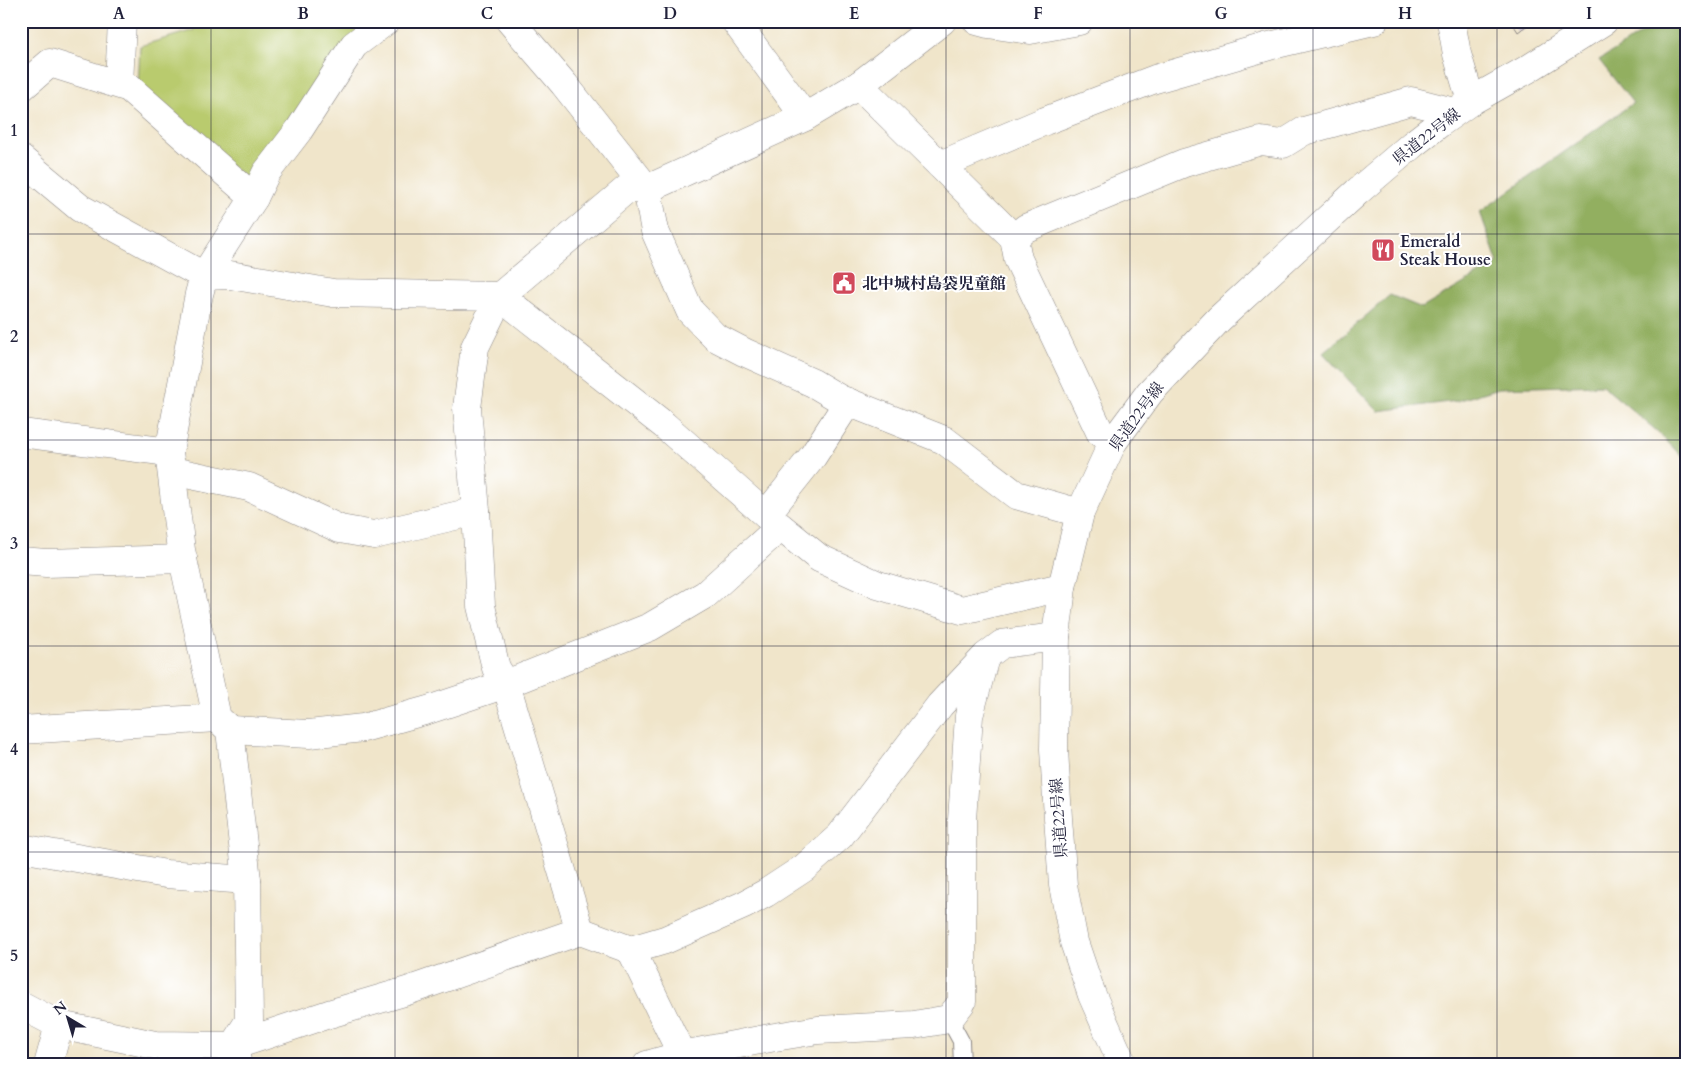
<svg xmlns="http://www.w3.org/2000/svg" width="1708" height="1086" font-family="Cardo,'Noto Serif JP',serif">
	<rect width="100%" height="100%" fill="#fff"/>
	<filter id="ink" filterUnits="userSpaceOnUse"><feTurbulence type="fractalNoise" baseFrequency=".02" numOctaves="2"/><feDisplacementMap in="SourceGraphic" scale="10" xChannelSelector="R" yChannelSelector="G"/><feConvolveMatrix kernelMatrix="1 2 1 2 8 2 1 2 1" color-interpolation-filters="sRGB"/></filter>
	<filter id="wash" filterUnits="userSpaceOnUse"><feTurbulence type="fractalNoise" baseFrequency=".0096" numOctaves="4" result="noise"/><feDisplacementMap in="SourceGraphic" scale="20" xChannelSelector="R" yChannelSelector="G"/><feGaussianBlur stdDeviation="1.12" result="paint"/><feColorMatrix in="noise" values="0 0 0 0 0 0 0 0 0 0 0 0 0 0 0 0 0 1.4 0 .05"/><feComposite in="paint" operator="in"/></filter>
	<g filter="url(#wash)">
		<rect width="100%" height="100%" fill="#f0e5ca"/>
		<polygon fill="#b9cb6e" stroke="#6e7654" points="196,21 373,21 249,181 138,89 140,46 194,30"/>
		<polygon fill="#92af61" stroke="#5a684e" points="1661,21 1685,21 1687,23 1687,462 1658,432 1602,385 1499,388 1457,401 1378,411 1323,353 1390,295 1422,308 1498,263 1480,212 1633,103 1599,60"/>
		<g id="blocks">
			<polygon fill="#ad9fd6" points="1511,21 1533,21 1518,32"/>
		</g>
	</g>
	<g filter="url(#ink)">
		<use href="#blocks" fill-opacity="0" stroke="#898482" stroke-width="1"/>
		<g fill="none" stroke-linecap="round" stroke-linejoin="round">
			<g stroke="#898482" stroke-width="18">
				<polyline id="lane" points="949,1019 961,1041 962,1065"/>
			</g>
			<g stroke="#898482" stroke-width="29">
				<g id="street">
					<polyline points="510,21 564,84 647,189 655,231 690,311 715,337 744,352 813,383 840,399 944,440 1016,495 1080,513"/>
					<polyline points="735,21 805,117"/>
					<polyline points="977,21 988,24 1030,30 1079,21"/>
					<polyline points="119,84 122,21"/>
					<polyline points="859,85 1014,238 1018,259 1100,432 1113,442"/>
					<polyline points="21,88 50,63 129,88 254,198"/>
					<polyline points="21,159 80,208 204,276 230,275 333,293 500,296 664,425 766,515 819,558 878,585 962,610 1062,587"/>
					<polyline points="940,165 1045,121 1155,79 1269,46 1374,21"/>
					<polyline points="1014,238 1026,228 1184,163 1261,141 1283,144 1304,131 1411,101 1454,112"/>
					<polyline points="21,433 169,452"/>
					<polyline points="172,471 249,487 340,529 374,535 476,511"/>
					<polyline points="766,515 813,456 848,402"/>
					<polyline points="21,561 46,563 183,559"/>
					<polyline points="21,730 217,718"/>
					<polyline points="230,730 309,734 363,728 428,710 506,684 650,627 706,594 780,527"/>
					<polyline points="21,848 166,874 247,880"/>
					<polyline points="580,931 506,684 496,668 481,606 476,511 467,408 475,347 500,296 627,189 647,189 805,117 859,85 942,21"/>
					<polyline points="631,950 682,1055"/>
					<polyline points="21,1005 59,1025 155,1045 233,1046 329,1014 407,991 580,931 631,950 665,940 744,905 766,893 804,868 840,836 940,705 986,656 1002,644 1056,637"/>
					<polyline points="48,1065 59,1025"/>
					<polyline points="238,1065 233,1046 249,1021 247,880 230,730 217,718 181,550 169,452 199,294 204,276 254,198 266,173 299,130 354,45 386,21"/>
					<polyline points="647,1065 682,1055 775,1037 818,1030 914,1025 949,1019 962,1002 962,820 969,716 984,661"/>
				</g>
			</g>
			<g stroke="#898482" stroke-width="29">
				<g id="secondary">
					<polyline points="1451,21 1457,54 1471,101"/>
					<polyline points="1123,1065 1092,995 1074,942 1063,885 1058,818 1054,749 1056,637 1062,587 1080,513 1113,442 1150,392 1219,319 1357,192 1413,144 1440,123 1471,101 1528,69 1604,21"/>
				</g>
			</g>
			<use href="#lane" stroke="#fff" stroke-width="16"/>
			<use href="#street" stroke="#fff" stroke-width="28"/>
			<use href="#secondary" stroke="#fff" stroke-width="28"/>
		</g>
	</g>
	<path fill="none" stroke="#22223b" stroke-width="1" stroke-opacity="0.55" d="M211,21V1065M395,21V1065M578,21V1065M762,21V1065M946,21V1065M1130,21V1065M1313,21V1065M1497,21V1065M21,234H1687M21,440H1687M21,646H1687M21,852H1687"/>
	<defs>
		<g id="restaurant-square" transform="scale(1.25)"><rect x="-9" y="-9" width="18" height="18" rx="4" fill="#d1495b" stroke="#fff"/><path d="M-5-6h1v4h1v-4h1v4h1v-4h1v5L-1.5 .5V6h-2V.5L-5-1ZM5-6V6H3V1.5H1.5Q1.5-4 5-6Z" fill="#fff"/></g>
		<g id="civic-square" transform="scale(1.25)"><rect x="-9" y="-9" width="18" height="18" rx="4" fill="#d1495b" stroke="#fff"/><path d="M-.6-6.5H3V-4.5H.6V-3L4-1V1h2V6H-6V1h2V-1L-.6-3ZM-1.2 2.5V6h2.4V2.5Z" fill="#fff"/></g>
	</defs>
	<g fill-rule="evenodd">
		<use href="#restaurant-square" x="1383" y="250"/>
		<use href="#civic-square" x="844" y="283"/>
	</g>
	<g text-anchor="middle" stroke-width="4" stroke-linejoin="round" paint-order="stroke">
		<g font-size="16" fill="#22223b" stroke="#fff">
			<text transform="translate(1426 136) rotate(-38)" y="6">県道22号線</text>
			<text transform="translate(1136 416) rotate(-54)" y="6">県道22号線</text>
			<text transform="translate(1058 818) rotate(-94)" y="6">県道22号線</text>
		</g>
		<g font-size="16" font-weight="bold" fill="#22223b" stroke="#fff" text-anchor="start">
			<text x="1400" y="247">Emerald<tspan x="1400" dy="18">Steak House</tspan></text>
			<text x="862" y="289">北中城村島袋児童館</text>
		</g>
	</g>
	<rect width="1708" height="1086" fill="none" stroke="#fff" stroke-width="55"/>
	<g transform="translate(68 1018) rotate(322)" stroke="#ffffff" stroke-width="4" paint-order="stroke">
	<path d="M0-4L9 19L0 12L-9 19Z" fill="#22223b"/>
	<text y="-8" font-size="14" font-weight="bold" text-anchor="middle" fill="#22223b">N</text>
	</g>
	<rect x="28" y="28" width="1652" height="1030" fill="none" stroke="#22223b" stroke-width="2"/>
	<g font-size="16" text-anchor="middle" font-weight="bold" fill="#22223b">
		<text x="119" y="19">A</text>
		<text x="303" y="19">B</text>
		<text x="487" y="19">C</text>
		<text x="670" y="19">D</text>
		<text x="854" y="19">E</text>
		<text x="1038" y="19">F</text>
		<text x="1221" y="19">G</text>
		<text x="1405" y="19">H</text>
		<text x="1589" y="19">I</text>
		<text x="14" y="136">1</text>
		<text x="14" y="342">2</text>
		<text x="14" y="549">3</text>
		<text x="14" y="755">4</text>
		<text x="14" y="961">5</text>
	</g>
</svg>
